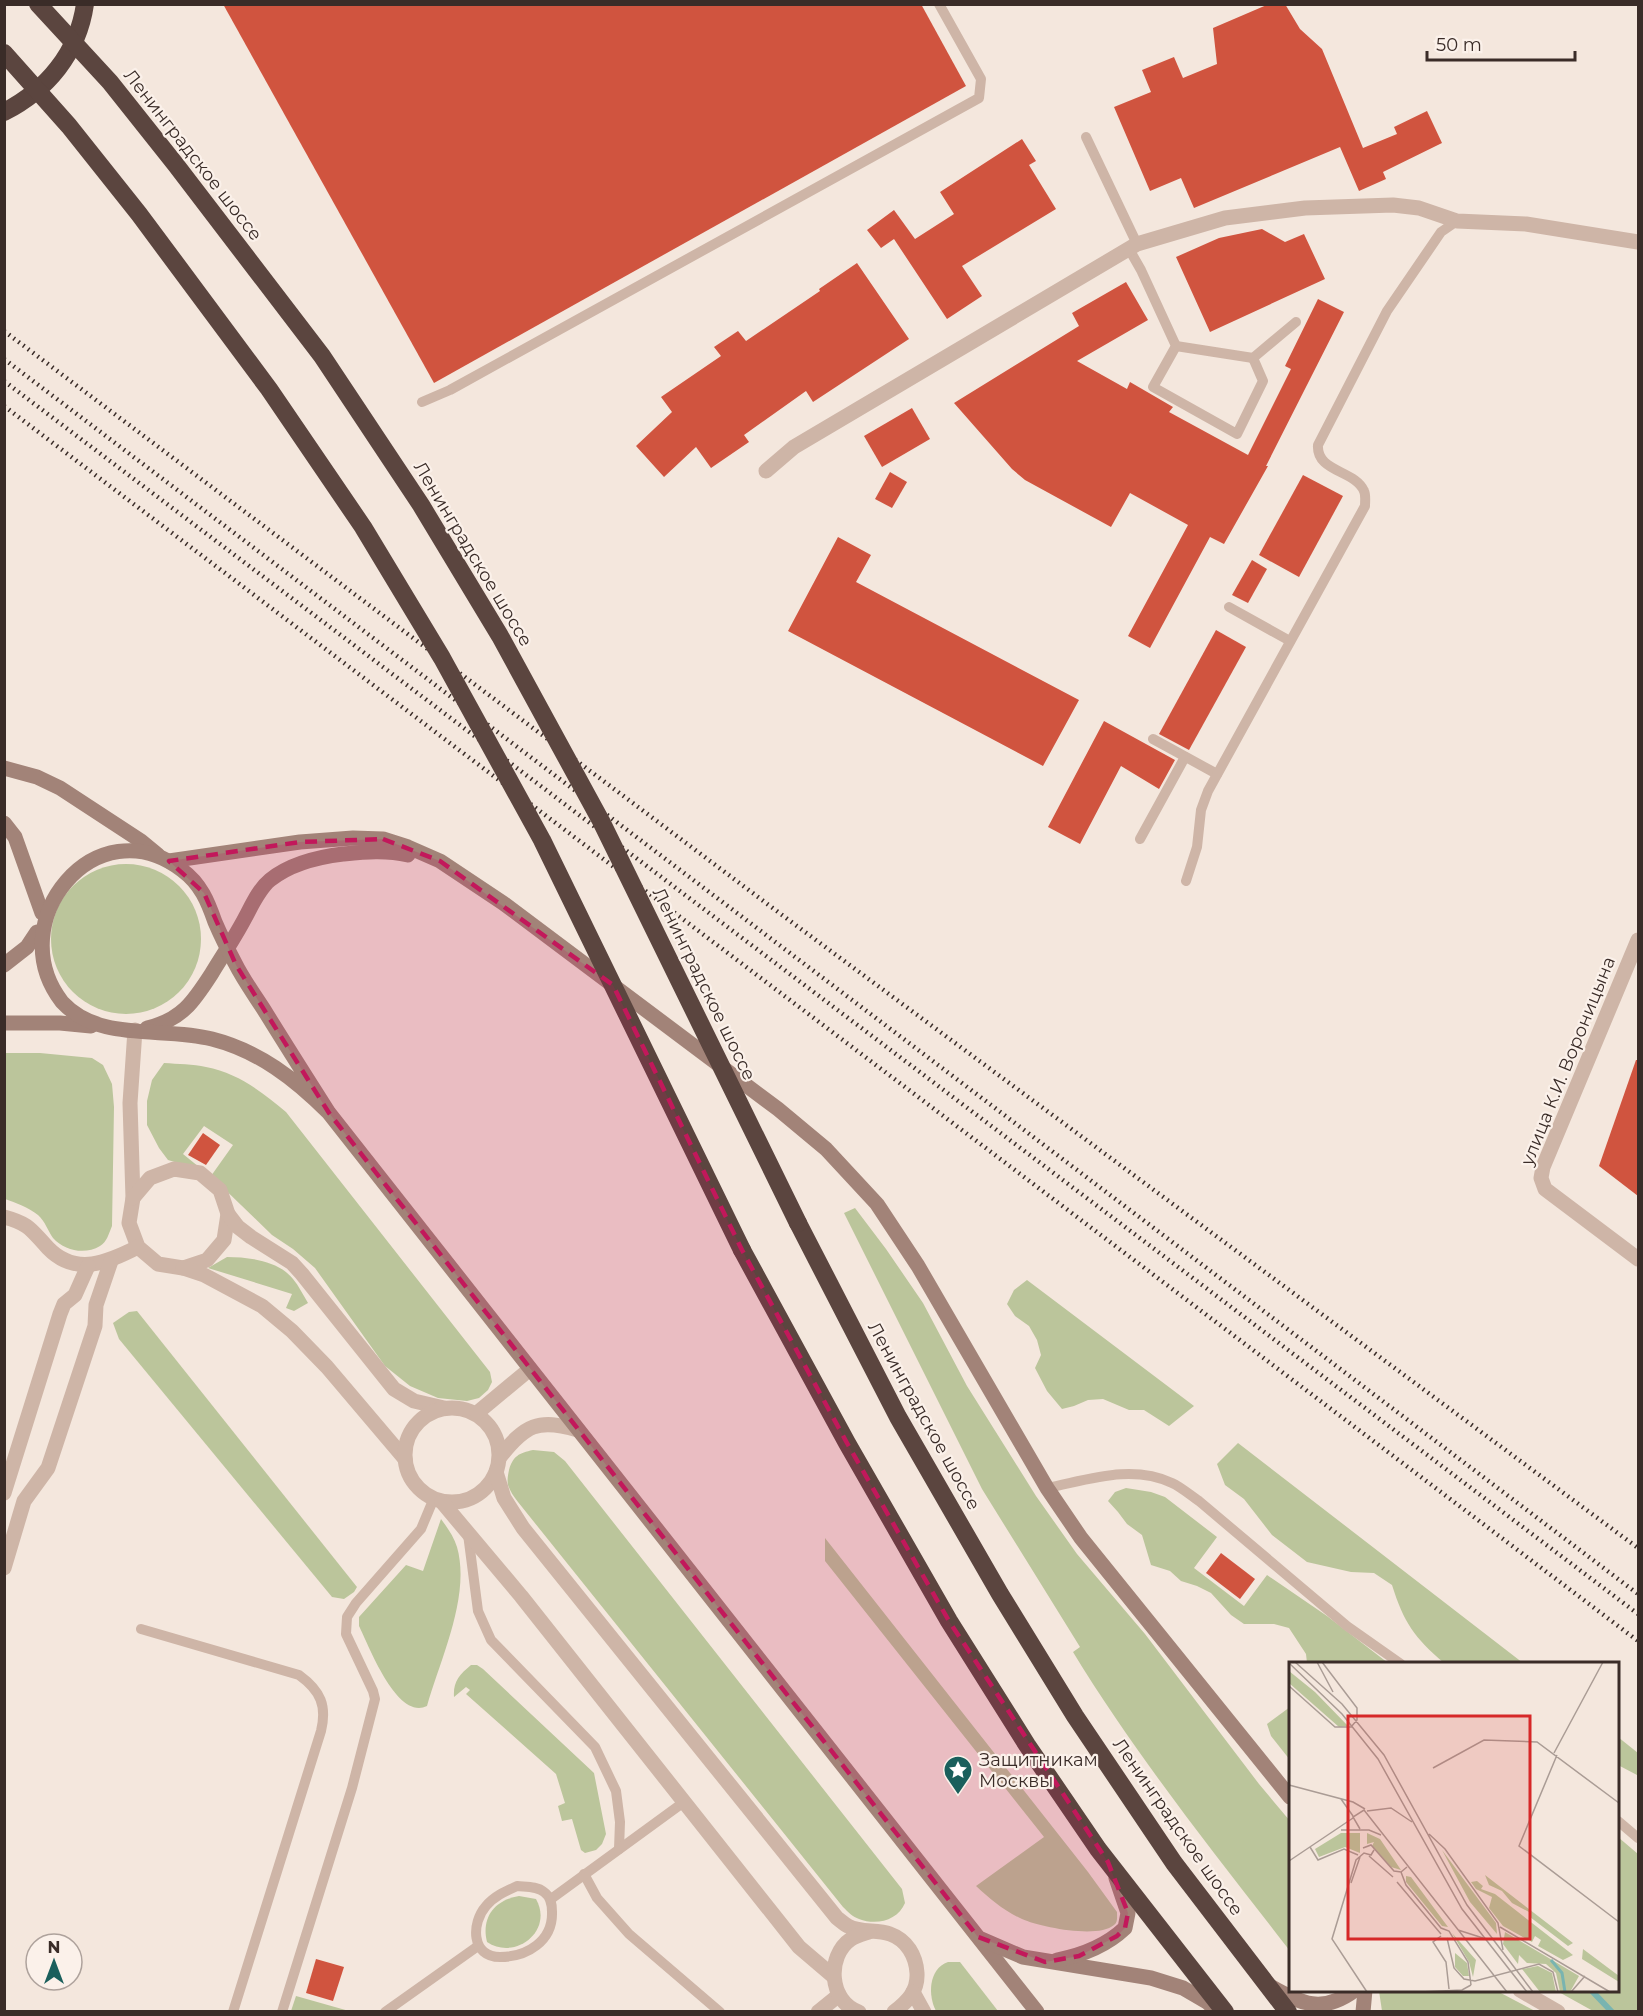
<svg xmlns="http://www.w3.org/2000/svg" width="1643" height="2016" font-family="Montserrat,sans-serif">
	<rect width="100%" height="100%" fill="#f4e7dd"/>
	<g fill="#bbc59b">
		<circle cx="126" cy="939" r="75"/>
		<path d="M5,1053H40L92,1058L103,1065L112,1084L114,1107L112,1226C109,1233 107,1242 100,1246C85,1255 65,1251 53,1238C48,1231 45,1221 38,1215C28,1207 16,1203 5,1199Z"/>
		<path d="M164,1063C178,1064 193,1064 206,1067C238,1073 262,1092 286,1112L490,1372L492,1382L488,1390L479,1398L467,1401L438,1398L410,1386L385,1366L315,1268L293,1249L272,1235L211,1176L233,1145L204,1126L183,1154L199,1167L188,1166L168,1160L159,1148L147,1125V1101L152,1080Z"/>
		<path d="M855,1208L886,1249L923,1303L967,1386L1036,1496L1077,1554L1145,1634L1259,1784L1290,1821V1951C1215,1854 1137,1757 1073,1652L1080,1647L982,1489L844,1213Z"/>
		<path d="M227,1257C249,1257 279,1261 293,1279C299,1286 303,1295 308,1303L294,1311L286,1308L292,1294L208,1268Z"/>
		<polygon points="1027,1280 1194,1406 1169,1426 1144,1410 1129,1410 1103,1399 1088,1400 1074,1406 1062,1409 1047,1391 1035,1368 1041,1355 1037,1340 1029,1326 1015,1316 1007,1304 1014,1290"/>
		<polygon points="137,1311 357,1587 354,1592 344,1599 332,1597 119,1339 113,1323 129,1312"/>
		<path d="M1238,1443L1523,1663H1444C1414,1637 1404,1623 1392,1585L1374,1573L1351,1572L1307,1562L1272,1535L1244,1499L1225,1485L1217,1464Z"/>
		<path d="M533,1450L554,1452L565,1461L902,1889L905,1903C898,1920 877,1926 859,1919C853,1917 848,1912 843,1907L518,1502C514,1497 510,1491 508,1485C507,1480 508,1475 509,1470C513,1456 519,1453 533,1450Z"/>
		<polygon points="1126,1488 1151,1492 1165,1497 1217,1537 1194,1568 1244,1606 1267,1575 1327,1616 1388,1663 1307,1663 1306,1654 1289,1628 1274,1624 1244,1624 1231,1615 1211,1593 1197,1586 1181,1581 1170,1571 1151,1565 1142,1535 1127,1524 1118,1512 1108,1501 1115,1492"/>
		<path d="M441,1519C447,1527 454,1537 457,1547C471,1596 440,1660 427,1706C397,1721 369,1646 359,1626V1617L406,1565L423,1571Z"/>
		<path d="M825,1538L1088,1872L1117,1912C1117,1917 1118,1922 1114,1925C1098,1939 1040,1927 1022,1919C1004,1911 990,1899 976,1886L1044,1837L825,1561Z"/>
		<path d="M471,1665H477L483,1669L594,1773L606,1834L602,1844L596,1850L585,1853L581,1850L572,1819L562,1821L558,1806L565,1803L556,1774L466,1694L470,1690L466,1687L454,1697C453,1682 459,1675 471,1665Z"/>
		<polygon points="1290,1707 1290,1760 1271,1736 1267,1724"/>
		<polygon points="1618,1737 1638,1753 1638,1782 1637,1775 1618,1765"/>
		<polygon points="1618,1837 1638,1854 1638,2011 1593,2011 1557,1991 1618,1990"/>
		<path d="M519,1896L536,1899C554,1931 515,1961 487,1942C481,1918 494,1900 519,1896Z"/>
		<path d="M948,1962H960L998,2011H936C928,1996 928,1969 948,1962Z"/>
		<polygon points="1379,1991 1497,1991 1535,2011 1382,2011"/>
		<polygon points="296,1996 349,2011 291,2011"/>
	</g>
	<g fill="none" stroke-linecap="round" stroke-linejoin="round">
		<polyline stroke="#79b4b0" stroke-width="6" points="1591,1990 1612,2012"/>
	</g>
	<g fill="#d0543f">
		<polygon points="223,4 921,4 966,86 434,383"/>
		<polygon points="1269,4 1285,4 1300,29 1322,49 1363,148 1397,134 1394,127 1427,111 1442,143 1383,172 1386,179 1359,191 1340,147 1194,208 1181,178 1150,191 1114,107 1151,92 1142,70 1174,57 1183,78 1217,64 1213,28"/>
		<polygon points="1022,139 1036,161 1029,165 1056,209 962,266 982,296 947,319 894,239 881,248 867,230 894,210 915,239 954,214 940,192"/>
		<polygon points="1262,229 1285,242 1304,234 1325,279 1210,332 1176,257 1219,238"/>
		<polygon points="857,263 909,339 813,402 806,391 744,435 749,442 711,468 696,447 664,477 636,446 672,412 661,397 721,356 714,347 738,331 746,341 820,291 819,289"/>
		<polygon points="1126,282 1148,320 1077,361 1127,389 1130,382 1173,407 1169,412 1248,455 1291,369 1285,366 1318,299 1344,312 1266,466 1268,466 1224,544 1210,537 1150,648 1128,636 1188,525 1130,493 1111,527 1025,480 1012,469 954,403 1079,326 1072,313"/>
		<polygon points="912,408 930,439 882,467 864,436"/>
		<polygon points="890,472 907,482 892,508 875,499"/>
		<polygon points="1303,475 1343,496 1299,577 1259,555"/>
		<polygon points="838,537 871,555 856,582 1079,700 1043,766 788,631"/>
		<polygon points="1252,560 1267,569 1248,603 1232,595"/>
		<polygon points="1216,630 1246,647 1189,750 1159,734"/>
		<polygon points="1104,721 1175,760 1159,789 1121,766 1080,844 1048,827"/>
		<polygon points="1636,1060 1638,1060 1638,1196 1599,1166"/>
		<polygon points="203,1133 220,1145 206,1165 188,1155"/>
		<polygon points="1221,1553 1255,1579 1240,1599 1206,1573"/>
		<polygon points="316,1959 344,1967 333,2001 306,1993"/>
	</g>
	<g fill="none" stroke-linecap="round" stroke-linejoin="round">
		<g stroke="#ceb5a7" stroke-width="10">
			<polyline points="1086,137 1137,244"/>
			<polyline points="1129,249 1141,270 1176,346 1153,387 1237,434 1263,381 1253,358 1296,322"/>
			<polyline points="1176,346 1253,358"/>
			<polyline points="422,402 450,390 979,98 981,79 939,4"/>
			<polyline points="1229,607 1290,641"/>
			<polyline points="1153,739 1217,774"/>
			<polyline points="1140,839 1185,757"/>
			<path d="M1186,881L1197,847L1201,810L1208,791L1365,506C1365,501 1366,495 1364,491C1355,470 1316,472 1318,445L1387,311L1441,232L1457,221"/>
			<path d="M1047,1488C1088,1480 1131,1464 1172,1483C1181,1487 1190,1495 1199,1501L1347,1626L1401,1664"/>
			<polyline points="468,1534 478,1611 491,1640 595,1747 616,1791 620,1822 619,1849"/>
			<path d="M141,1629L299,1675C321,1691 327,1706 321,1731L233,2012"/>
			<polyline points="1618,1821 1638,1838"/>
			<polyline points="584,1874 597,1898 629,1934 720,2012"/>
			<path d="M517,1886C526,1887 537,1886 544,1892C551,1897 552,1904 552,1912C553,1941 527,1957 500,1957C471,1957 471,1923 486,1906C494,1896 506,1891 517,1886Z"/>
			<polyline points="551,1899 684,1802"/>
			<polyline points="282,2012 352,1788 375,1699 373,1691 346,1634 347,1617 356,1603 421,1529 434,1498"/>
			<polyline points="385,2012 478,1946"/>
		</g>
		<g stroke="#ceb5a7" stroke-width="15">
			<polyline points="766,471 794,447 1137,244 1225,218 1305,208 1393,205 1419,208 1457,221 1526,224 1638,242"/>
			<polyline points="1638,940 1543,1167 1541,1178 1545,1189 1638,1259"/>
			<polyline points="135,1030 130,1103 133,1198 129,1223 138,1247 158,1264 183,1268 207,1260 224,1240 228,1214"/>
			<polyline points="133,1198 150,1178 174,1169 200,1173 220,1190 228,1214 238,1227 251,1237 292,1263 302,1274 394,1389 414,1401 444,1408"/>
			<path d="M4,1217C30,1224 31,1230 48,1248C76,1277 108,1262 138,1247"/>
			<polyline points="183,1268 204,1275 262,1306 292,1331 327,1367 405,1459"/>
			<circle cx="452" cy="1455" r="47"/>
			<polyline points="477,1413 530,1369"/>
			<path d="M500,1457C525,1425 538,1418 578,1430"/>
			<path d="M496,1472L504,1498L523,1528L837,1918C840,1920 844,1924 848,1926C861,1933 877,1929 890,1934C907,1940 916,1956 917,1973C918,1991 908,2001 894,2012"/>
			<polyline points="4,1493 60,1314 64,1304 75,1295 88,1266"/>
			<polyline points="442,1502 521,1596 799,1947 833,1976"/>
			<polyline points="4,1568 24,1501 48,1468 95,1326 96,1305 111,1261"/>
			<polyline points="1520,1990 1558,2012"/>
			<polyline points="913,1992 924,2012"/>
			<polyline points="818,2012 839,1995"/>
			<path d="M859,2012C829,2002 826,1956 851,1939C856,1936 863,1934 869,1932"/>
		</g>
		<g stroke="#a28378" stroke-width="15">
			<polyline points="4,768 37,777 60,788 141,841 158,855"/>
			<polyline points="4,823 15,837 42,913"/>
			<polyline points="169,861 300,842 353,838 383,839 408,847 440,861 503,903 778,1109 826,1149 877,1204 918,1266 1047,1488 1081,1538 1290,1797"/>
			<polyline points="4,965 27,947 37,932"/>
			<polyline points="4,1023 60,1023 91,1026"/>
			<path d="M147,1028C182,1020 194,1001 212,973C223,955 235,937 245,918C252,905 259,889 270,880C291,863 318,857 343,854C365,852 386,850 408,855"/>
			<path d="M329,1113C295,1079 259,1051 212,1039C163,1026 100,1043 62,1002C0,922 96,804 182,870C201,884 208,902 215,922C221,936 228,950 235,963C244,981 256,997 266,1013C287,1047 308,1080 329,1113L1037,2012"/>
			<polyline points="981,1939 1023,1957 1151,1978 1183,1988 1207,2002 1218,2012"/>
			<path d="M1057,1960C1083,1955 1106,1946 1125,1928L1128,1913L1116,1878"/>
			<path d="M1270,1986C1301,2004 1323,2014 1355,1990"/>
			<polyline points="1363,2012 1365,1990"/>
		</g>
		<g stroke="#5b453f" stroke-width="18">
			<path d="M4,112C47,90 78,53 85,4"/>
			<polyline points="798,1223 898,1417 1000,1594 1075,1716 1174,1863 1288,2012"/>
			<polyline points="742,1250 847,1443 949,1621 1027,1745 1098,1849 1225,2012"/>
		</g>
		<g stroke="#3a2c28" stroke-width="4.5" stroke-dasharray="1.5 4.5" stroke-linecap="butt">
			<polyline points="4,331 778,912 1638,1548"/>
			<polyline points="4,359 1638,1594"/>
			<polyline points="4,381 1638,1614"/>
			<polyline points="4,406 1638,1641"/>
		</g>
		<g stroke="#5b453f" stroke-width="18">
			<polyline points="38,4 110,82 176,165 322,356 421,505 500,636 601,821 798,1223"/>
			<polyline points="4,53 69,126 139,214 269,389 363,527 442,658 542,840 742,1250"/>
		</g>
	</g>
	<path fill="#c2185b" fill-opacity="0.2" stroke="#c2185b" stroke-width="4.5" stroke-dasharray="12 8" stroke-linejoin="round" d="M383,839L440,861L613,985L742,1250L847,1443L949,1621L1108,1862L1128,1913L1125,1928L1117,1936L1079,1956L1045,1962L978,1937L329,1113L236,965L204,893L169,861L300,842Z"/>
	<defs>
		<g id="sight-pin" transform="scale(1.5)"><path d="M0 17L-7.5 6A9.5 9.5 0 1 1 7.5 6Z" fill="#1a5f5c" stroke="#fbf1ea"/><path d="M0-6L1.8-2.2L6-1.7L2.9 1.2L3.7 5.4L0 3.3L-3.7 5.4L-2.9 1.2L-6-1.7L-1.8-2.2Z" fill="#fff"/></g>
	</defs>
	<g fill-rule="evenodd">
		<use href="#sight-pin" x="958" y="1770"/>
	</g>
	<g text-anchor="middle" stroke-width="4.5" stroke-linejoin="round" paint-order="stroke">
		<g font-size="18" fill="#3a2c28" stroke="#fbf1ea">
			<text transform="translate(193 155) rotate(52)" y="6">Ленинградское шоссе</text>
			<text transform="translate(473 554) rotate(59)" y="6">Ленинградское шоссе</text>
			<text transform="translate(704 984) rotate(64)" y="6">Ленинградское шоссе</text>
			<text transform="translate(1568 1061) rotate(-68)" y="6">улица К.И. Вороницына</text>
			<text transform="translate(924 1416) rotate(61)" y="6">Ленинградское шоссе</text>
			<text transform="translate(1178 1827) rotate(55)" y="6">Ленинградское шоссе</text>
		</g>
		<g font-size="18" fill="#3a2c28" stroke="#fbf1ea" text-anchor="start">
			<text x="979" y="1766">Защитникам<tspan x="979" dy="21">Москвы</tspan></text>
		</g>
	</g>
	<g transform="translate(1289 1662)">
		<rect width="330" height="330" fill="#f4e7dd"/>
		<path d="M0,9L26,30L59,64L50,65L0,21ZM52,171H71V191L56,185L30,195L26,187ZM78,171L91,177L112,208L102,205L83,184L85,180L78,182ZM153,188L207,261L208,272L181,240ZM196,213L284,281L279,284L241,255L240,250L223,241L213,229L200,223ZM117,214L122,215L159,265L153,264L117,220ZM188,219L194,224L192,227L206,232L284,293L274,298L249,284L252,278L246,274L243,280L214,264L200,246L203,235L187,227L182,220ZM216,270L290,314L281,330H271L267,311L257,302L238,301L230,293L229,302L214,282ZM163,271L187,298L184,315L180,300ZM294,287L330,314V320L293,297ZM166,291L178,301L180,314H174L166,305ZM249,304L263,311L267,330H251L233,307Z" fill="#bbc59b"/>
		<path fill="none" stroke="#79b4b0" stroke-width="3" d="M262,298L273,311L276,330"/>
		<path fill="none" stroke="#aa9c95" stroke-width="1.5" d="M6,0L53,42L95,93L178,243L244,330M28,0L44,30M0,1L53,52L89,97L173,247L238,330M0,24L46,65H62L68,58V46L33,0M265,91L314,0M268,93L230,184L330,260M144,106L195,78L248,80L330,141M0,123L64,140L76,147M52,137L64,154M78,149L102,146L123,160M71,167L64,155L75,148L218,330M52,168H80L92,173M140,172L156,187L209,261L214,288M21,185L29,198L55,187L69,193M74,186L82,183L105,209L112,210L118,205M80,194L104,215M0,199L64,156M112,210L117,223L152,266L160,269L179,300L182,323M108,220L152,272M62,221L71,195M211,265L321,330M169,268L194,276M152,274L144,280L157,300L160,327M158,276L165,306L175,317L186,319L250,302L264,310L269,330M78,330L43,277L67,198L75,191L82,193L85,188M131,330L173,328L182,323M282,330L296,314"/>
		<path fill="#d62828" fill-opacity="0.15" stroke="#d62828" stroke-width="3" d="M59,54H241V277H59Z"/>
		<rect width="330" height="330" fill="none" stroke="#3a2c28" stroke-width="3"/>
	</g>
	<rect width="1643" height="2016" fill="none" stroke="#3a2c28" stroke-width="12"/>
	<g transform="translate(54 1962)"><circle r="28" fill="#fbf1ea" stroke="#aea29c" stroke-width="1.5"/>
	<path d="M0-4.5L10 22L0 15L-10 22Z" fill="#1a5f5c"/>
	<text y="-9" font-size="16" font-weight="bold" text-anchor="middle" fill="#3a2c28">N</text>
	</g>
	<path d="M1427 51v9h148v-9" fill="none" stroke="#3a2c28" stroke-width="3"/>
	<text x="1436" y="51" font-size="18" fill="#3a2c28" stroke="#fbf1ea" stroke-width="4.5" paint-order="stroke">50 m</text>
</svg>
